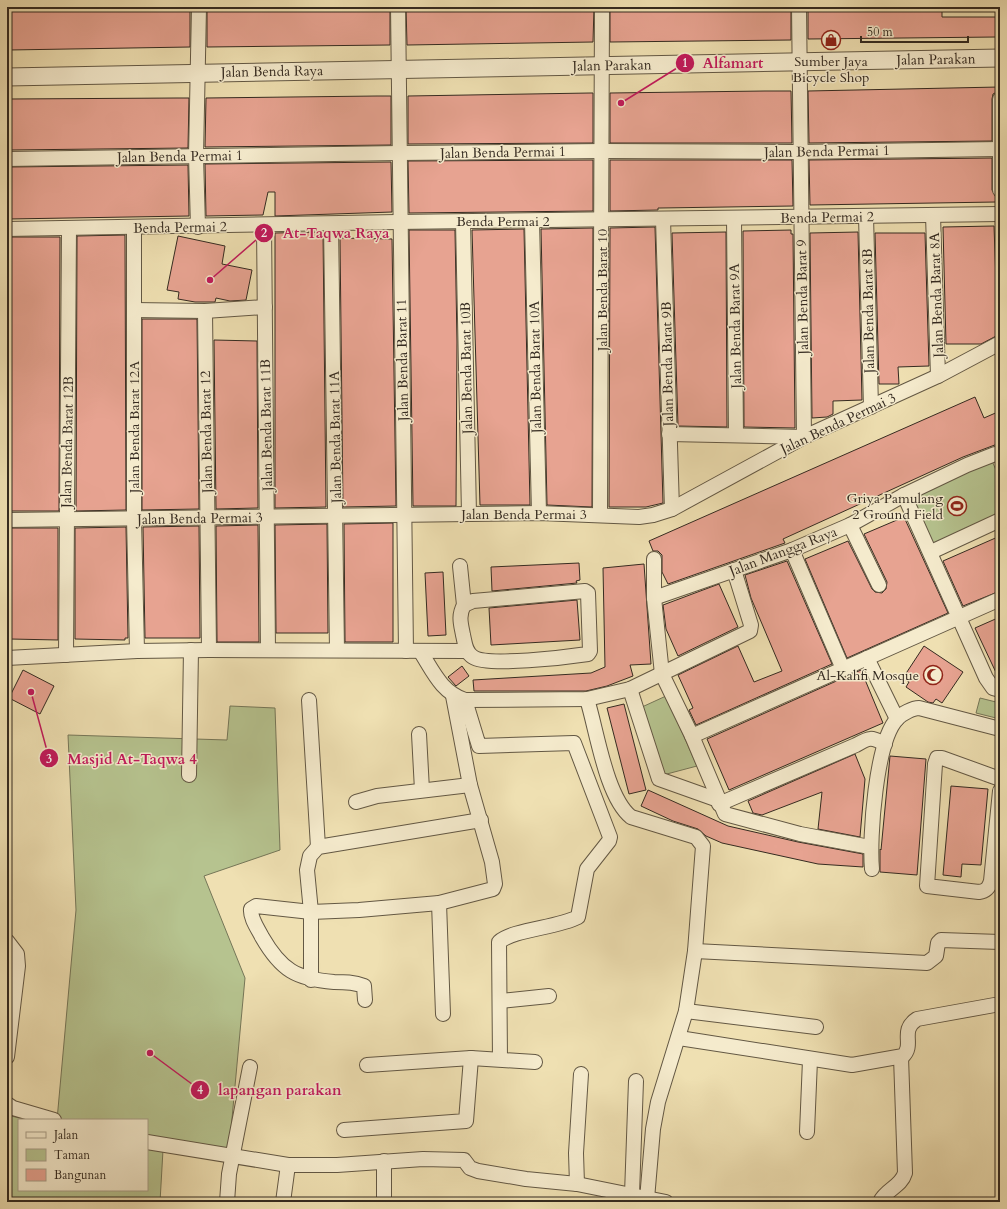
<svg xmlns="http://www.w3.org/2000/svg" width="1007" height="1209" font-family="Cardo,serif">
	<rect width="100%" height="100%" fill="#efe0b2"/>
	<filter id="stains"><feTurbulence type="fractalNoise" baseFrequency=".005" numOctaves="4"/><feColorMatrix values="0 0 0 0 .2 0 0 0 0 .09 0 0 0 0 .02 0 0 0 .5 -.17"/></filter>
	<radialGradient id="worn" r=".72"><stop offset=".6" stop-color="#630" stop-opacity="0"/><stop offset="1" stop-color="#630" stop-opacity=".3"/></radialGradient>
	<g fill="#b6c38f" stroke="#757658">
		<polygon points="992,461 1000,479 1000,514 933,546 911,498"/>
		<polygon points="666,696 697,766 663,775 642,707"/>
		<polygon points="980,698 1000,703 1000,719 976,713"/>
		<polygon points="230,706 275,708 280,850 204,876 245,978 229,1151 163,1150 160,1202 7,1202 7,1115 28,1120 19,1120 19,1190 147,1190 147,1120 57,1120 76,910 68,735 227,740"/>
	</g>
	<g fill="#e7a391" stroke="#342a20">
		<polygon points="9,7 190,7 190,47 9,50"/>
		<polygon points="207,7 390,7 390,45 207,47"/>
		<polygon points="406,7 594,7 593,42 407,45"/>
		<polygon points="610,7 791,7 791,40 610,42"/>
		<polygon points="808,7 942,7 942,17 996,17 996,37 808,39"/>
		<polygon points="999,87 999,91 993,94 992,99 992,141 809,143 808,91"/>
		<polygon points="765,91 791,91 792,143 610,143 610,93"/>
		<polygon points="590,93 593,93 593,143 408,144 408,96"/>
		<polygon points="377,96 391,96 391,145 205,147 206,98"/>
		<polygon points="177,98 189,98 188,148 9,150 9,99"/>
		<polygon points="992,158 992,190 996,197 996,202 810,205 809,160"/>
		<polygon points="593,160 593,211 409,213 408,161"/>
		<polygon points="610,160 792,160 793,206 660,208 658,208 658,210 610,211"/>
		<polygon points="391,162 392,212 275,216 275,192 268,192 263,215 206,216 205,164"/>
		<polygon points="188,165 189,216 8,219 8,167"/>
		<polygon points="994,226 998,335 981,344 946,344 943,227"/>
		<polygon points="655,227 663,503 646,507 609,507 610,228"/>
		<polygon points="593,228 592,507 547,505 541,229"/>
		<polygon points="524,229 530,505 480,505 472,230"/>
		<polygon points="409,230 455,230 457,342 456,506 413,506"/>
		<polygon points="791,230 791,234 793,234 795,428 744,427 743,231"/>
		<polygon points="323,232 326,507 275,508 275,233"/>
		<polygon points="726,232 727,427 678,426 672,233"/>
		<polygon points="858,232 862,400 833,401 833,414 827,417 812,418 810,233"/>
		<polygon points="875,233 925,233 929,366 898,367 899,384 879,384"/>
		<polygon points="125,235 126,510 76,511 77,236"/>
		<polygon points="178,236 225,246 222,264 252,270 246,300 230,301 216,298 215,302 195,302 178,299 179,292 167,290"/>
		<polygon points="10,237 60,237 59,511 11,511"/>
		<polygon points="340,238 392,239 396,506 343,507"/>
		<polygon points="142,319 197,319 199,509 142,510"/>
		<polygon points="214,340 257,341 258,508 216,509"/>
		<polygon points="975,397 984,418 1000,411 1000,443 963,457 783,539 785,543 668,584 662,572 662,555 658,551 653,551 649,541"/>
		<polygon points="904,517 948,613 847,658 805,559 848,541 872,589 875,592 882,593 886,589 887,582 864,534"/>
		<polygon points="393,523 393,642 345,642 344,524"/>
		<polygon points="327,524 328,633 276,633 275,525"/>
		<polygon points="258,525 259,642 217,642 216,526"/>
		<polygon points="199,526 200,638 145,638 143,527"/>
		<polygon points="126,527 128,638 125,638 125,640 75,639 75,528"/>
		<polygon points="10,528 58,528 58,640 10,639"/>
		<polygon points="1000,536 1000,591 963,606 943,561"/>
		<polygon points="787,561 832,664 696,725 689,710 693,708 678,675 738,646 754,682 782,671 751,598 745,575"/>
		<polygon points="579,563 580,580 576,581 577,583 492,591 491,567"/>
		<polygon points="644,564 651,664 630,665 633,676 607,686 586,691 474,691 473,680 591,673 605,667 603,568"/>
		<polygon points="443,572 446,635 428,636 425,573"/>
		<polygon points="719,584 738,627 678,656 666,629 663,605"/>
		<polygon points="577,600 580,640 491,645 489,608"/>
		<polygon points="1000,617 1000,681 975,628"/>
		<polygon points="924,646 963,672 942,703 936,699 933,703 928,702 906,687 909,682 903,678"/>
		<polygon points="462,666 469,676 456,686 448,677"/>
		<polygon points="23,670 54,686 40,714 9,698"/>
		<polygon points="861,670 883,723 729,790 707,739"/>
		<polygon points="624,704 646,790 629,794 607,708"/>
		<polygon points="855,754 865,779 860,837 818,829 822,792 762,815 753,813 748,801"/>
		<polygon points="890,756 926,759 917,875 880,872 880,849 881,850"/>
		<polygon points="951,786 988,789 981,865 962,864 961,877 943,875"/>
		<polygon points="648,790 728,826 798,842 863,854 863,867 818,864 722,843 706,836 698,829 673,821 641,806"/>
	</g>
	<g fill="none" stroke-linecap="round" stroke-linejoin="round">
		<g stroke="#635844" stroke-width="16">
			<g id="minor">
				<polyline points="398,7 406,651"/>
				<polyline points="1000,99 1000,190"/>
				<polyline points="7,159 399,153 603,151 795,152 1000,149"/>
				<polyline points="933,215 938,376"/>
				<polyline points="866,216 871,407"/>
				<polyline points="734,218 736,434"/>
				<polyline points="663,219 672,509"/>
				<polyline points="463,221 469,514"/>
				<polyline points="532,221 539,513"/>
				<polyline points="331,224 337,650"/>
				<polyline points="264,225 268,650"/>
				<polyline points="134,227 134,519 137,651"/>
				<polyline points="198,227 196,156 199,7"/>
				<polyline points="7,229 397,222 1000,214"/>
				<polyline points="134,310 205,311 265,307"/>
				<polyline points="205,311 209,650"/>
				<polyline points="669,434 804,437 799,7"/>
				<polyline points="904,495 986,678 993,688 1000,690"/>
				<polyline points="600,514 602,7"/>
				<polyline points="7,520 539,513 639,517 653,515 672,509 804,437 938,376 1000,343"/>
				<polyline points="850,525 879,585"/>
				<polyline points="792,550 843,669"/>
				<polyline points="931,552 1000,520"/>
				<polyline points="654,559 654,598 662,674 692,736 725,814 800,834 870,847"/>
				<polyline points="460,566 464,605"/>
				<path d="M585,591L588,593L590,651L588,654C568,657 487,667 473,657C465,652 465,643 463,635C461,624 458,616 464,605L473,601Z"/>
				<polyline points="654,598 792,550 850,525 904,495 967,465 995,454"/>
				<path d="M420,651C433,671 441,692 465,700L587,699L630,689L750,631L751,625L734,570"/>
				<polyline points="66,655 69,228"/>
				<polyline points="7,658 137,651 209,650 467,651"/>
				<polyline points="867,658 897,719"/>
				<polyline points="630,689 659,779 718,800"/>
				<path d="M587,699C597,731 606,797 631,817L696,837L703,846L695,951L686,1011L658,1102L653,1129L647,1199"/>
				<polyline points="309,700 318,847"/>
				<path d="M465,700L479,746L574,743L610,837L609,841L587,869L578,917C557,928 514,929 499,942L500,1059"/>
				<polyline points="419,734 422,790"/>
				<polyline points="692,736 1000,599"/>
				<polyline points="189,775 191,650"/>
				<path d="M1000,779L942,758H937L935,764L927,886L979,892C986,891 989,888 991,881L1000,791"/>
				<polyline points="356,802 377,796 470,785"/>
				<path d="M719,804L856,745C870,737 871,737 885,744"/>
				<path d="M872,869C869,838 876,741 897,719C901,714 913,708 919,708L1000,729"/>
				<polyline points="439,903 443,1014"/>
				<polyline points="7,941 17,954 18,966 7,1057"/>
				<polyline points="695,951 927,963 936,956 938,943 941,940 1000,942"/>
				<polyline points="311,980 311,912 307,870 310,856 318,847 481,820"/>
				<path d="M365,1000L364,986C354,982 344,982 334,982C296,979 281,970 262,937C258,929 250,918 251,909L256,906L311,912L359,910L439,903L493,889L495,884L492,862L470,785L453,696"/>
				<polyline points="501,1001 549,996"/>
				<polyline points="686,1011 816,1027"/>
				<path d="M679,1038L852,1065L903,1056C915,1044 899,1031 917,1019L1000,1004"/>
				<polyline points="367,1065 471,1058 535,1062"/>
				<polyline points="7,1104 13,1108 54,1120"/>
				<polyline points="344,1130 466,1121 471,1058"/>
				<polyline points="807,1132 810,1060"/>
				<polyline points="147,1142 288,1165 337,1165 423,1159 464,1160 470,1168 478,1171 526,1179 577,1184 666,1202"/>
				<polyline points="384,1161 384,1202"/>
				<polyline points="577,1184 576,1153 581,1074"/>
				<polyline points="632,1194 636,1081"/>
				<polyline points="227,1202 229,1174 250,1067"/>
				<polyline points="283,1202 288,1165"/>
				<path d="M880,1202C886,1189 901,1187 905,1173L901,1057"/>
			</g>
		</g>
		<g stroke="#635844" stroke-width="19">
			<polyline id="tertiary" points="7,77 1000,58"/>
		</g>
		<use href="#minor" stroke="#f5ebcd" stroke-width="14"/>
		<use href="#tertiary" stroke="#f5ebcd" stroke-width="17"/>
	</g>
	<defs>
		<g id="shop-ring" transform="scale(1)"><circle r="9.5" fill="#f5ebcd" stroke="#8f2418" stroke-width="1.5"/><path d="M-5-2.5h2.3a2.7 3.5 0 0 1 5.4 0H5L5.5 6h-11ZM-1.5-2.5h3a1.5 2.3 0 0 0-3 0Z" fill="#8f2418"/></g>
		<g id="stadium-ring" transform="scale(1)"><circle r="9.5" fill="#f5ebcd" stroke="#8f2418" stroke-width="1.5"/><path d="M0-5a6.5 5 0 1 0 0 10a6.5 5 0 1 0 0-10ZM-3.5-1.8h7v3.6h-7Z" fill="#8f2418"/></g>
		<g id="mosque-ring" transform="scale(1)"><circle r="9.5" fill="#f5ebcd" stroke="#8f2418" stroke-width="1.5"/><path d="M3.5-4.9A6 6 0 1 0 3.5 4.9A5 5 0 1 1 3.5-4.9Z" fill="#8f2418"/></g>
	</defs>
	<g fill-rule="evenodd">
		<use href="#shop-ring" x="831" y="40"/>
		<use href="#stadium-ring" x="957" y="506"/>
		<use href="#mosque-ring" x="933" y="675"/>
	</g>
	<g text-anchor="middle" stroke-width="3" stroke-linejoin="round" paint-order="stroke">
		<g font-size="14" fill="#342a20" stroke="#f5ebcd">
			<text transform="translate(936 59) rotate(-1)" y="5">Jalan Parakan</text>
			<text transform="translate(612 65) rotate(-1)" y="5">Jalan Parakan</text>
			<text transform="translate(272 71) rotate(-1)" y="5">Jalan Benda Raya</text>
			<text transform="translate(827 151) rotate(-1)" y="5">Jalan Benda Permai 1</text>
			<text transform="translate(503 152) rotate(-1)" y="5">Jalan Benda Permai 1</text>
			<text transform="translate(180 156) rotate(-1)" y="5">Jalan Benda Permai 1</text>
			<text transform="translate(827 217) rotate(-1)" y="5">Benda Permai 2</text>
			<text x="503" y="226">Benda Permai 2</text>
			<text transform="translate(180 227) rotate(-1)" y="5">Benda Permai 2</text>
			<text transform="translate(602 290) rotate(-90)" y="5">Jalan Benda Barat 10</text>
			<text transform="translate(936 295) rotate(-92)" y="5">Jalan Benda Barat 8A</text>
			<text transform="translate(802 297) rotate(-91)" y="5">Jalan Benda Barat 9</text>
			<text transform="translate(868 311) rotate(-91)" y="5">Jalan Benda Barat 8B</text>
			<text transform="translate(735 326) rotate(-91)" y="5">Jalan Benda Barat 9A</text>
			<text transform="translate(402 360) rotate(-91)" y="5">Jalan Benda Barat 11</text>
			<text transform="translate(667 364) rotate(-91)" y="5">Jalan Benda Barat 9B</text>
			<text transform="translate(535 367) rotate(-91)" y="5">Jalan Benda Barat 10A</text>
			<text transform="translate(466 368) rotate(-91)" y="5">Jalan Benda Barat 10B</text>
			<text transform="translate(838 423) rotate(-25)" y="5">Jalan Benda Permai 3</text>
			<text transform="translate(266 425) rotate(-91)" y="5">Jalan Benda Barat 11B</text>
			<text transform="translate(134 427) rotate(-90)" y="5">Jalan Benda Barat 12A</text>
			<text transform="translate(206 432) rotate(-91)" y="5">Jalan Benda Barat 12</text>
			<text transform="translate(335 437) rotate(-91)" y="5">Jalan Benda Barat 11A</text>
			<text transform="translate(67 442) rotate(-89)" y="5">Jalan Benda Barat 12B</text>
			<text x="524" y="519">Jalan Benda Permai 3</text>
			<text transform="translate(200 518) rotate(-1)" y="5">Jalan Benda Permai 3</text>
			<text transform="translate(783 551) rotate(-21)" y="5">Jalan Mangga Raya</text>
		</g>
		<g font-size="14" fill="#342a20" stroke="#f5ebcd" text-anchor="end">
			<text x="831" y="66" text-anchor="middle">Sumber Jaya<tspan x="831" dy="16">Bicycle Shop</tspan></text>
			<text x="943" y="503">Griya Pamulang<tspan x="943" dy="16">2 Ground Field</tspan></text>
			<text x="919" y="680">Al-Kahfi Mosque</text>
		</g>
	</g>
	<path fill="none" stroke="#c2185b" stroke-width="1.5" d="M621 103L685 63M210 280L264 233M31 692L49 758M150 1053L200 1090"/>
	<g fill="#c2185b" stroke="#f5ebcd" stroke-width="1.5">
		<circle cx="621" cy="103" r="4"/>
		<circle cx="210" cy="280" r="4"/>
		<circle cx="31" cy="692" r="4"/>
		<circle cx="150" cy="1053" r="4"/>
		<circle cx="685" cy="63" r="10"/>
		<circle cx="264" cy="233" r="10"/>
		<circle cx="49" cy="758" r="10"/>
		<circle cx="200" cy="1090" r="10"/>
	</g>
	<g font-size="12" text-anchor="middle" font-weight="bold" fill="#fff">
		<text x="685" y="67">1</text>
		<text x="264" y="237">2</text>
		<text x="49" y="763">3</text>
		<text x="200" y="1094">4</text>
	</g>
	<g font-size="15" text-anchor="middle" font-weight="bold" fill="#c2185b" stroke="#f5ebcd" stroke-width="3" stroke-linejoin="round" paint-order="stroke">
		<text x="733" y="68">Alfamart</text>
		<text x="336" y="238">At-Taqwa Raya</text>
		<text x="132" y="764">Masjid At-Taqwa 4</text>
		<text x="280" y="1095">lapangan parakan</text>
	</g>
	<rect width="1007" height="1209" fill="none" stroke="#efe0b2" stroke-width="24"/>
	<rect x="8" y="8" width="991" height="1193" fill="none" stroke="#342a20" stroke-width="2"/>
	<rect x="12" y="12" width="983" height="1185" fill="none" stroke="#342a20"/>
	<rect x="18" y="1119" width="130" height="72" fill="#f5ebcd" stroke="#a89e88"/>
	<rect x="26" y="1132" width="20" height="6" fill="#f5ebcd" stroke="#a89e88"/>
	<text x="54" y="1139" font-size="12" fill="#342a20">Jalan</text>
	<rect x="26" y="1149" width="20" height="12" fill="#b6c38f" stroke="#a89e88"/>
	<text x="54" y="1159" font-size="12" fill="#342a20">Taman</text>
	<rect x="26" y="1169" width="20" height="12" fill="#e7a391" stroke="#a89e88"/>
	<text x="54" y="1179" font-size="12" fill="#342a20">Bangunan</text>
	<path d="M861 36v6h107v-6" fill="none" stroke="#342a20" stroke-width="2"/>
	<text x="867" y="36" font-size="12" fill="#342a20" stroke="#f5ebcd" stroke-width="3" paint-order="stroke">50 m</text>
	<rect width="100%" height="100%" filter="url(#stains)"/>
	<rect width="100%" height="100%" fill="url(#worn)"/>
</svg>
